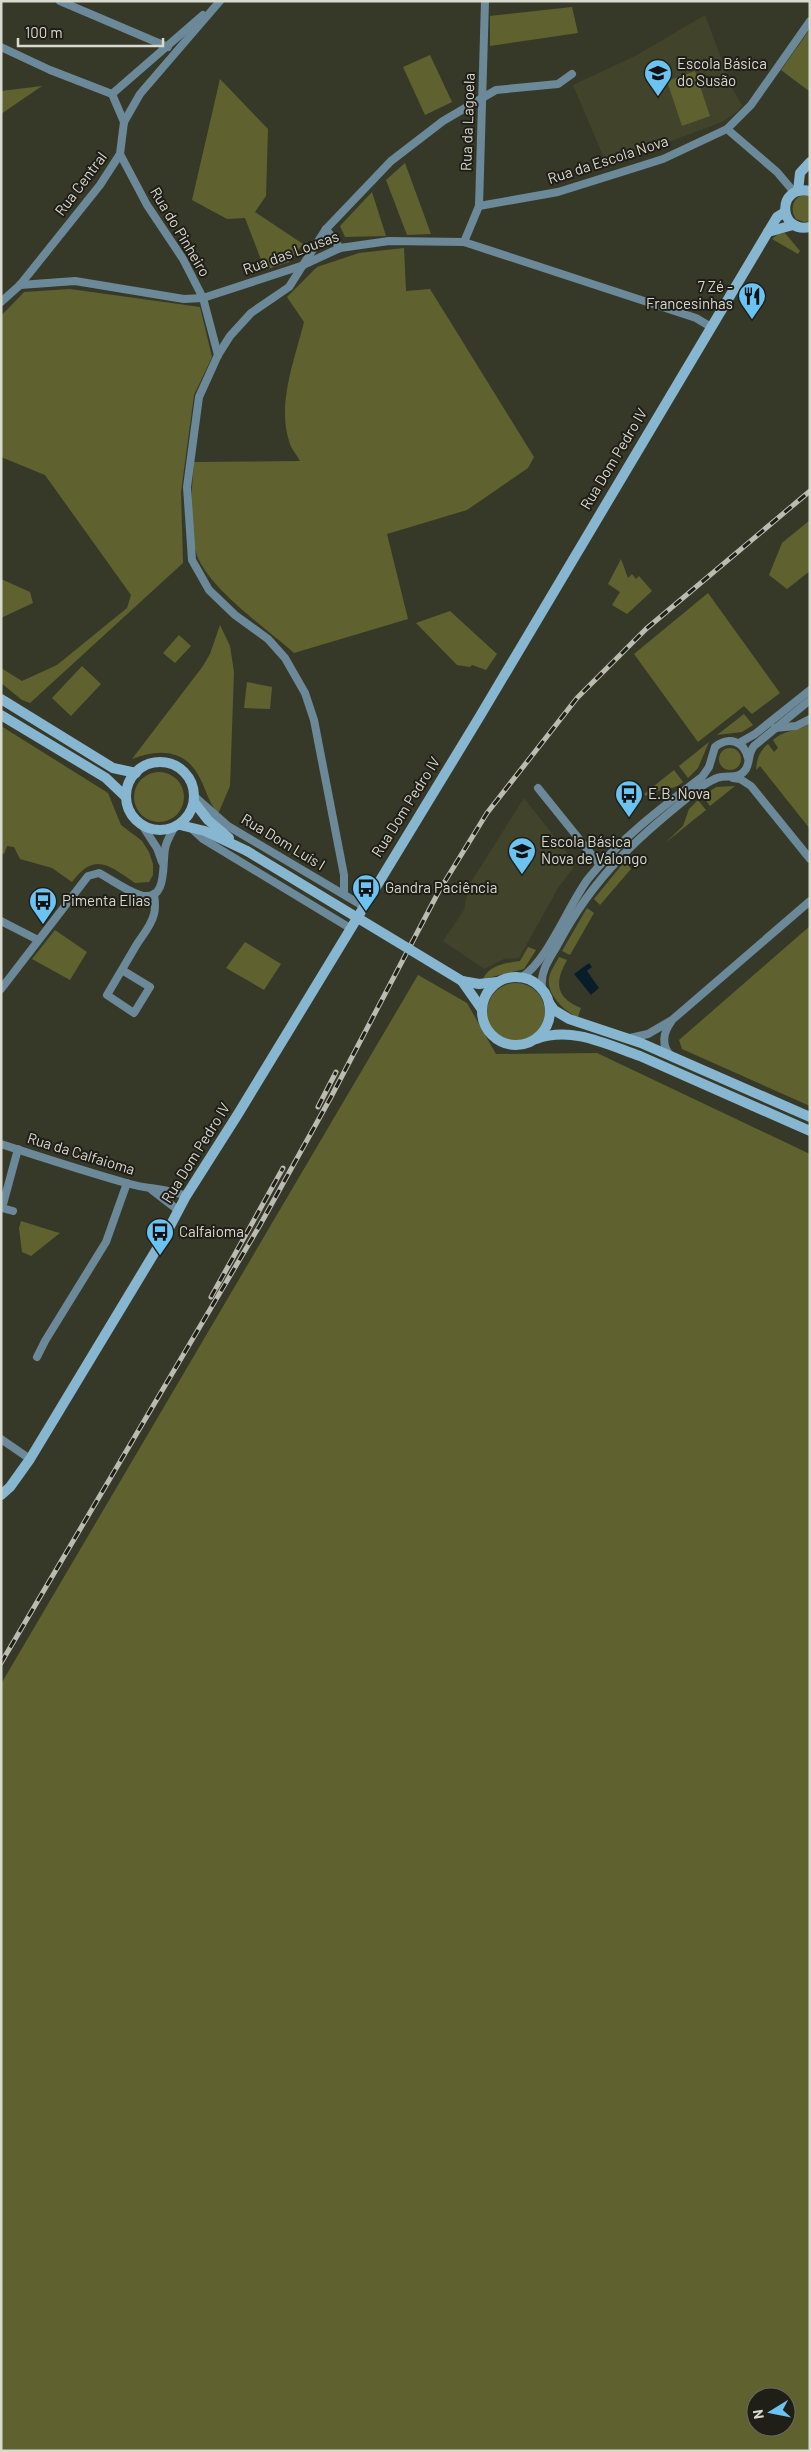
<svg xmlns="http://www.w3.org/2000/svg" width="811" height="2452" font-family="Barlow,sans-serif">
	<rect width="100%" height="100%" fill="#373928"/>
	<g fill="#41432b">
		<polygon points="705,15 733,90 742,105 737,112 722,122 607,165 573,85 637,55"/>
		<polygon points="524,798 576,864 558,888 519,958 504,959 484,969 443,941 464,910 469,885"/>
	</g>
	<g fill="#5f622f" fill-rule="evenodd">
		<polygon points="572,7 578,33 490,46 490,16"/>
		<polygon points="810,29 810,90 809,91 781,70"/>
		<polygon points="430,55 452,102 425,115 403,67"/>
		<polygon points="695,71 710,116 682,126 667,81"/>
		<polygon points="220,79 268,129 266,196 255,212 303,244 289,262 265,270 245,218 227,219 192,200"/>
		<polygon points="42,86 1,114 1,91"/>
		<polygon points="405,163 431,234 407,235 386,180"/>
		<polygon points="372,192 386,236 345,237 340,226"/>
		<path d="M801,195H810V221L804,222L796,219C790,211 792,200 801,195Z"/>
		<polygon points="785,233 800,251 798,254 772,239 778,234"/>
		<path d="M404,248L406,291L430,289L534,457L528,468L467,510L387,534L408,619L294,653C267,629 214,592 199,560C187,536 192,488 194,462L300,461C297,455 292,450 290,444C276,406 295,359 304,322L287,297L317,267L359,253Z"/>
		<polygon points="70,289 200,307 212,357 194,395 181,492 183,563 30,703 22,700 1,683 1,668 22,681 57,665 127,608 131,595 45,475 1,457 1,316 24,292"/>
		<polygon points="810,520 810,571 787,589 769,575 782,543"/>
		<polygon points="621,559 628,578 632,574 636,579 639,576 652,591 627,614 612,605 620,592 608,584"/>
		<polygon points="1,579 30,592 33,603 1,618"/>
		<polygon points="708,593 780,693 752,714 744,706 698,742 634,654"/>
		<polygon points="450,611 497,654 486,670 472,665 470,667 457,665 416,623"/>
		<path d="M220,625L230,646L234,672L230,786L218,814C206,798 206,787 197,773C182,748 155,750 132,759L203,666L210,654Z"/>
		<polygon points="179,635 191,646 175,663 163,653"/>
		<polygon points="82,666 101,684 71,716 52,698"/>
		<polygon points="247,682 272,687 270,709 244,708"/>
		<polygon points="744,714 753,725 742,732 717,735"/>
		<path d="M810,723V829L760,766L756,770C757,759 759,751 768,744L774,752L778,748L773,740C787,728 797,733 810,723Z"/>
		<path d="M1,726L108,793L121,825L142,841L149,852L153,864V875L149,882L135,883C110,866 95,851 72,882L52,868L20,859L14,847L7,846L4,854L1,853Z"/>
		<polygon points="709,742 698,768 688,778 679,766"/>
		<circle cx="730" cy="759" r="11"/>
		<path d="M674,770L683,782C670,793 659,787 646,796L644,794Z"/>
		<circle cx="159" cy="797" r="25"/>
		<polygon points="735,786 710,806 703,796 716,787"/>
		<polygon points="698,800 706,810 665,843 683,826 689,809"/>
		<polygon points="625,861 631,869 600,905 594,899"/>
		<polygon points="587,908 594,913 570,955 562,951"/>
		<polygon points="810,926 810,1106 682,1049 679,1040"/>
		<polygon points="55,930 87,952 70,980 32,959"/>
		<polygon points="245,942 281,964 264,990 226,968"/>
		<path d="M528,947L536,950L524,969L483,979C489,965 506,963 520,961Z"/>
		<path d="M559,957L567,960C554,983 556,998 581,1008L578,1017C565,1012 546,994 549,978C550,971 556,963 559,957Z"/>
		<path d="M418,975L467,1003L496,1054L597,1053L810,1154V2451H1V1684ZM756,2397H786V2427H756Z"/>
		<circle cx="516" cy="1012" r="29"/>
		<polygon points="21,1221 56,1232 60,1233 31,1256 22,1252 19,1228"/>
	</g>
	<polygon fill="#071e2a" points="589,963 592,967 587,971 599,988 591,995 574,974"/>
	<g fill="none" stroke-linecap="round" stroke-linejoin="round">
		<g stroke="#6b8999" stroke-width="8">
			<polyline points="60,1 168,47"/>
			<polyline points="1,47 50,70 112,94"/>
			<polyline points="112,94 203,15"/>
			<polyline points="112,94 124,122"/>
			<polyline points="727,129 777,172 794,192"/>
			<polyline points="120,154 147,205 183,259 203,298 218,355"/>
			<polyline points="479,206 558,192 625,171 663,159 727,129 751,105 810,21"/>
			<polyline points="326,229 340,248"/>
			<polyline points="464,242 479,206 485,1"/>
			<polyline points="20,285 75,281 184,299 203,298 301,266 340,248 389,241 464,242 696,318 711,327"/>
			<polyline points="1,302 20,285 100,185 120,154 124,122 140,94 220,1"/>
			<polyline points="775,728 796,726 810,719"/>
			<polyline points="739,743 755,734 810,690"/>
			<polyline points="733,778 740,779 751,786 810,859"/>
			<polyline points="538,788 600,865"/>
			<polyline points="194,796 228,826 363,906"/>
			<polyline points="142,825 157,848 162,862"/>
			<polyline points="192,829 203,839 350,928"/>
			<polyline points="344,894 344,875 314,720 305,693 285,658 268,639 235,615 209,590 192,560 187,487 199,397 218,355 230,336 251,313 289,287 326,229 391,161 443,121 496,90 558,84 572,74"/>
			<polyline points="1,921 38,940"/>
			<path d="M122,970L150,987L134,1013L107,995C117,978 127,961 137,944C143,935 152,924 154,914C156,907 155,901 154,894"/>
			<path d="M522,977C548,960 568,906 588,879C620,839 661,808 702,777L709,767L715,747C729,736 744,741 748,758"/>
			<path d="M542,988C540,972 549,959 557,946C595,873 640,836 702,786C707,783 712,780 717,778C728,774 738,781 746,769C750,762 748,753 754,746L810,700"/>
			<path d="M1,989L88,876L99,873C112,880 127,891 140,895C168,903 162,865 165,849C166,842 170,835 174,828"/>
			<path d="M671,1022C663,1033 661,1046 671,1056"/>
			<polyline points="630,1038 648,1034 672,1020 810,901"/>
			<path d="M1,1144C44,1158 87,1172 130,1184C147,1189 170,1189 186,1196"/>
			<polyline points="152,1190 178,1210"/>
			<polyline points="13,1211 2,1208 18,1149"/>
			<polyline points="37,1357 45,1341 106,1242 127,1183"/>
			<polyline points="1,1439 30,1459"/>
		</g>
		<g stroke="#87b6d1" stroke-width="10">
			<polyline points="798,191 800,173 810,162"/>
			<path d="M810,191C776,184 778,234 810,227"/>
			<polyline points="768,232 793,225"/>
			<polyline points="1,699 113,768 136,773"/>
			<polyline points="1,715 106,778 126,797"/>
			<circle cx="160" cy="796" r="34"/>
			<polyline points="194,802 208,820 229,838"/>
			<polyline points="180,825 205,831 247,851"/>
			<circle cx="516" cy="1011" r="34"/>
			<polyline points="462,981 479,984 497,982"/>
			<polyline points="462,981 481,1008"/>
			<polyline points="549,1003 554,1010 569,1019 641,1043 810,1117"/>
			<path d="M536,1039C572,1026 606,1044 640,1056L810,1131"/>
			<polyline points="1,1495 10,1487 30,1459 167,1232 186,1196 238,1114 480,716 768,232 777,217 785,212"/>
		</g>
		<g stroke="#bbbcb1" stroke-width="5">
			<g id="rail">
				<polyline points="318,1107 336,1072"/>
				<polyline points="211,1297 283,1168"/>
				<polyline points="1,1663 260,1225 331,1097 439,891 487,813 577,698 646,629 810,491"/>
			</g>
		</g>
		<use href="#rail" stroke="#1f1f18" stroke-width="3" stroke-dasharray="9" stroke-linecap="butt"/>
		<polyline stroke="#87b6d1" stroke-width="10" points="247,851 462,981"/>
	</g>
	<defs>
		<g id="school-pin" transform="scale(1.4375)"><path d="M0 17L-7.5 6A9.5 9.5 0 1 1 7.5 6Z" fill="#6bc3f2" stroke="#1f1f18"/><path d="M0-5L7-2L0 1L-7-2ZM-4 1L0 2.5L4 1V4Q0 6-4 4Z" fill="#111"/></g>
		<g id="restaurant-pin" transform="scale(1.4375)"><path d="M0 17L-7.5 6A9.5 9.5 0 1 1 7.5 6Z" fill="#6bc3f2" stroke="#1f1f18"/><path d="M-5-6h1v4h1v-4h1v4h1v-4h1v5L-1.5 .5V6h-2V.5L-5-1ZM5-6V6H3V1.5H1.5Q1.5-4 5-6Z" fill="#111"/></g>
		<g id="bus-pin" transform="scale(1.4375)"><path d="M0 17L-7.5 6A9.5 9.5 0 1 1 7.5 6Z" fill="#6bc3f2" stroke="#1f1f18"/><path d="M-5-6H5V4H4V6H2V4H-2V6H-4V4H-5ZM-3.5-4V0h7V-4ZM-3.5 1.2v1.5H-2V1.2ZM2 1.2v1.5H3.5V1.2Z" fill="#111"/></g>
	</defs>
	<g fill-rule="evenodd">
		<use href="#school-pin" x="658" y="73"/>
		<use href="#restaurant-pin" x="752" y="296"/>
		<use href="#bus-pin" x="629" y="794"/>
		<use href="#school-pin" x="522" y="851"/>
		<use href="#bus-pin" x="366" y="888"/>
		<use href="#bus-pin" x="43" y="901"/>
		<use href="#bus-pin" x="160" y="1232"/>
	</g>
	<g text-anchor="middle" stroke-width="4" stroke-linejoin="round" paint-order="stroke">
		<g font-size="15" fill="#d8d9cf" stroke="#1f1f18" text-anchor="start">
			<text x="677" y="69">Escola Básica<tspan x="677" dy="17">do Susão</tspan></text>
			<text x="733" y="292" text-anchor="end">7 Zé -<tspan x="733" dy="17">Francesinhas</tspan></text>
			<text x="648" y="799">E.B. Nova</text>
			<text x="541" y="847">Escola Básica<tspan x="541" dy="17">Nova de Valongo</tspan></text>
			<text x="385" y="893">Gandra Paciência</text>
			<text x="62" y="906">Pimenta Elias</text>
			<text x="179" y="1237">Calfaioma</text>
		</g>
		<g font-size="15" fill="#d8d9cf" stroke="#1f1f18">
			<text transform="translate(468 122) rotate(-88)" y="5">Rua da Lagoela</text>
			<text transform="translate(608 160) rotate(-18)" y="5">Rua da Escola Nova</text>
			<text transform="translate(81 184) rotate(-53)" y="5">Rua Central</text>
			<text transform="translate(180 232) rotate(59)" y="5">Rua do Pinheiro</text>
			<text transform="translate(291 253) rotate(-20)" y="5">Rua das Lousas</text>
			<text transform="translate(614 459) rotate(-59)" y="5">Rua Dom Pedro IV</text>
			<text transform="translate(406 807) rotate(-58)" y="5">Rua Dom Pedro IV</text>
			<text transform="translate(283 842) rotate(31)" y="5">Rua Dom Luís I</text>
			<text transform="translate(196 1153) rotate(-58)" y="5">Rua Dom Pedro IV</text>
			<text transform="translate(81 1154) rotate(17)" y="5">Rua da Calfaioma</text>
		</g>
	</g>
	<rect width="811" height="2452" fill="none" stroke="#d8d9cf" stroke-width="5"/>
	<g transform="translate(771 2412) rotate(260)"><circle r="24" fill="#1f1f18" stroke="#696961"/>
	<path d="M0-4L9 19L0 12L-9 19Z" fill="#6bc3f2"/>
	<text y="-8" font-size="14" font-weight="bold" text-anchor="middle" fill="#d8d9cf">N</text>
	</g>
	<path d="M18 38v8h145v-8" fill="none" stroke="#d8d9cf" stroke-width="2.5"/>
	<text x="25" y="38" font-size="15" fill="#d8d9cf" stroke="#1f1f18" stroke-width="4" paint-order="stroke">100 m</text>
</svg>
